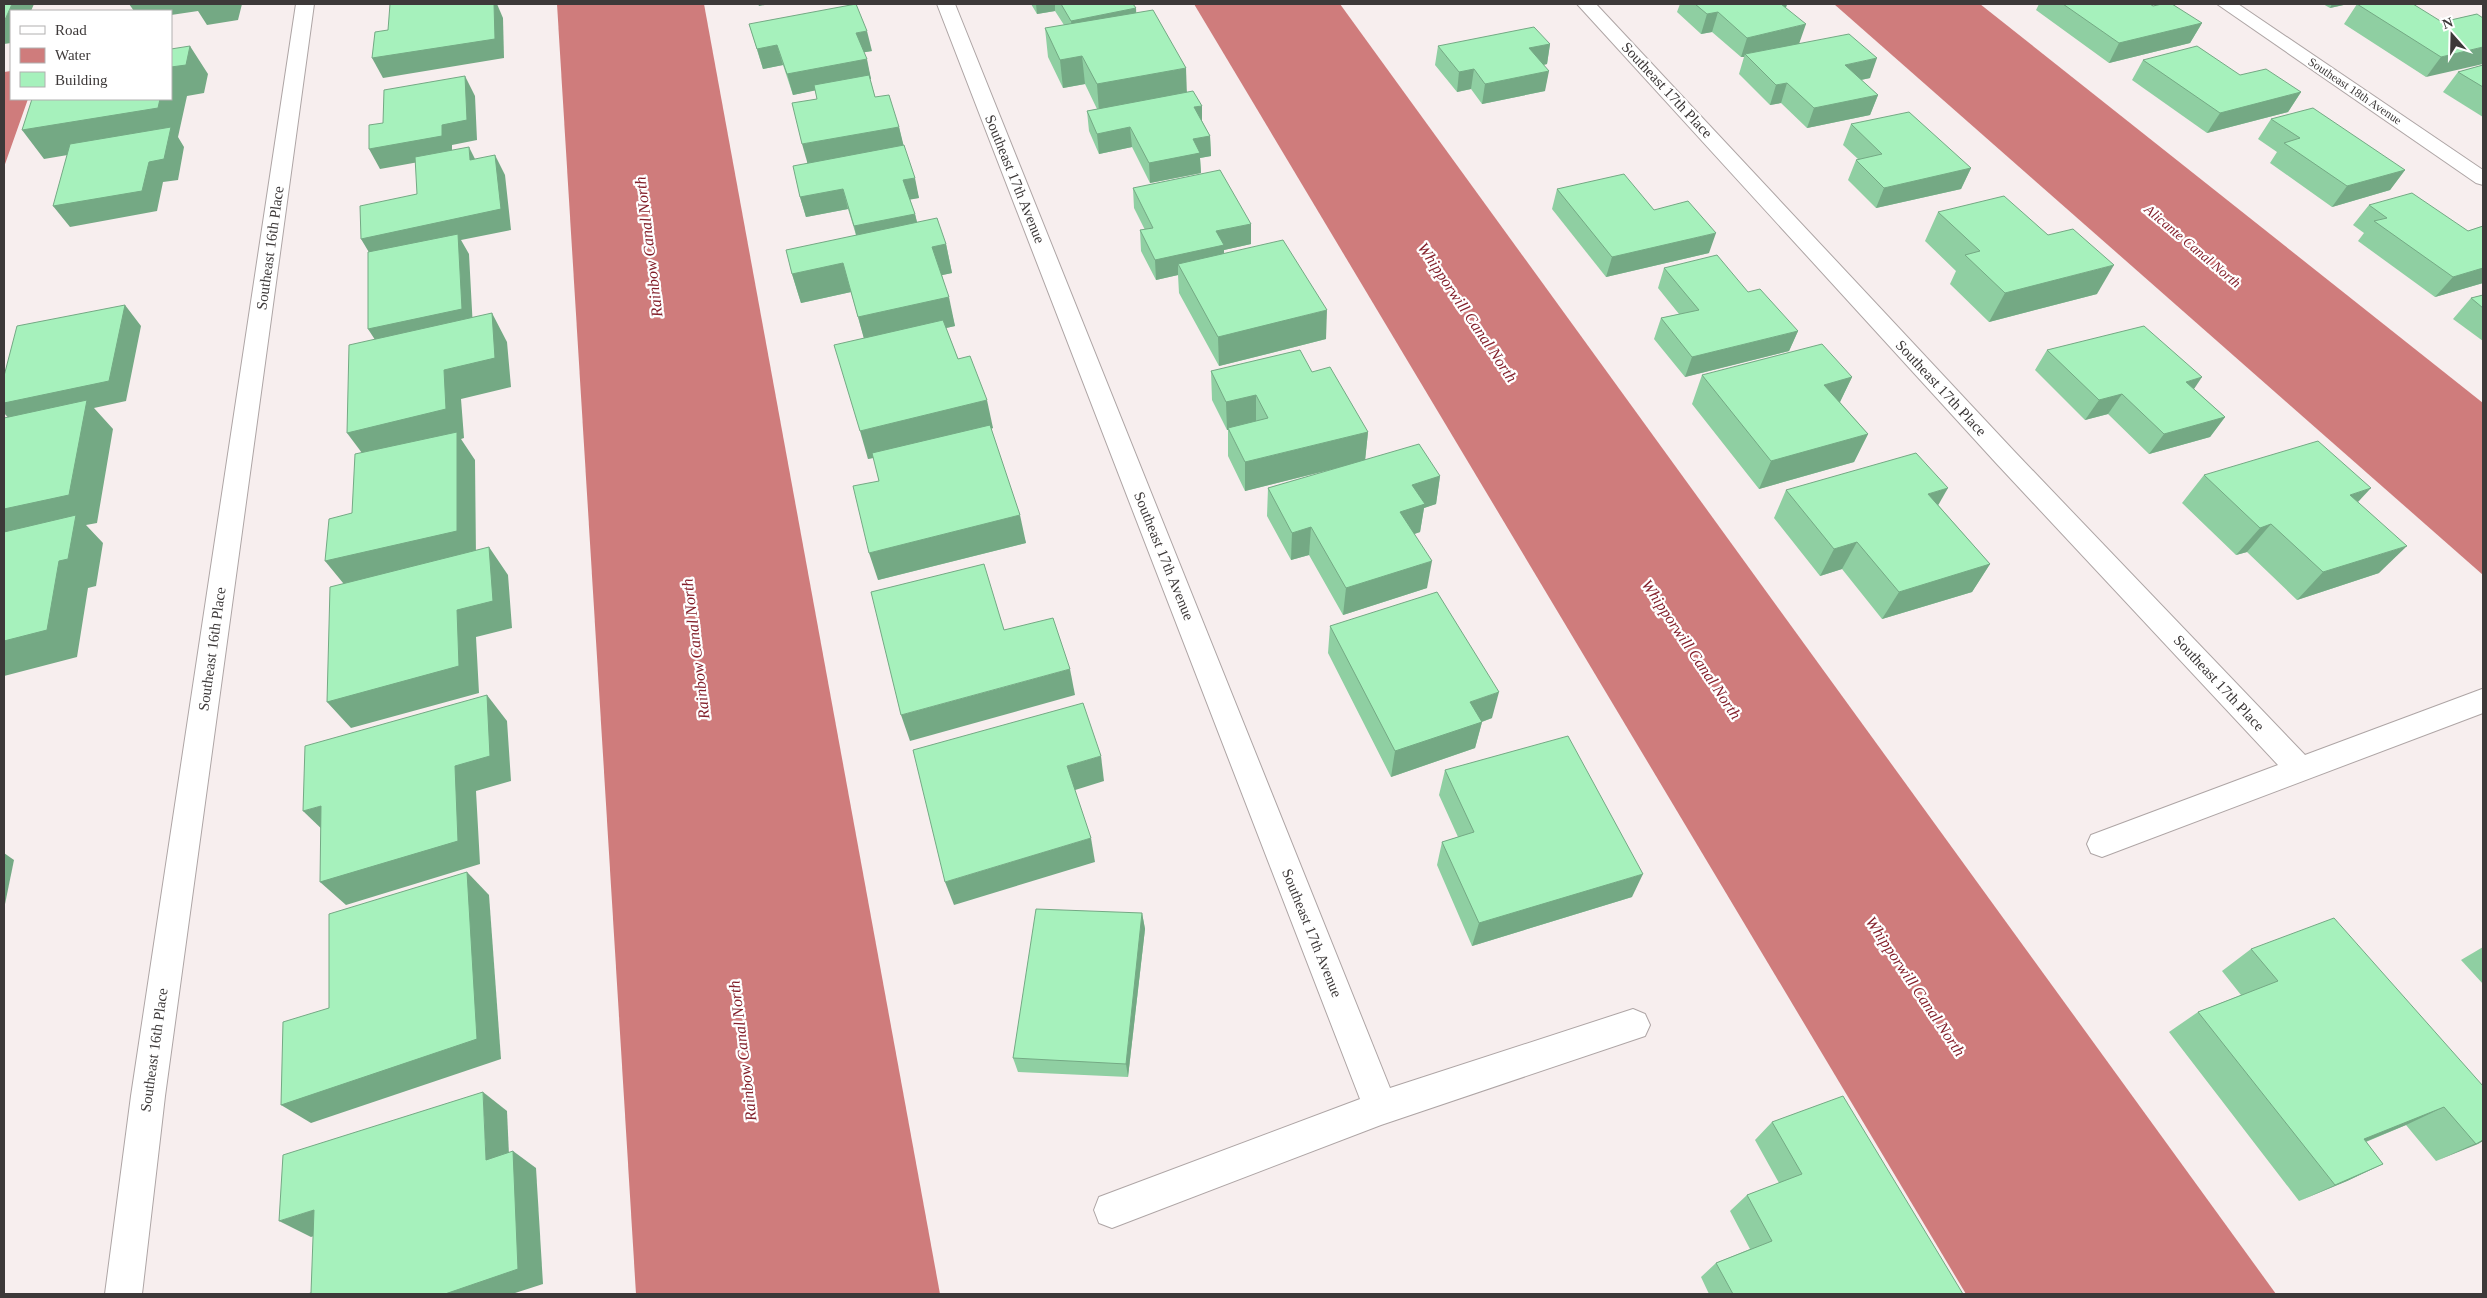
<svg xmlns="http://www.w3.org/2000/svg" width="2487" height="1298" font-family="Georgia,serif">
	<rect width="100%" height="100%" fill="#f7eeee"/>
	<g fill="#cf7c7c">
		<polygon points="557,4 704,4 940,1294 636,1294"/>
		<polygon points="1194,4 1340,4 2276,1294 1966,1294"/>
		<polygon points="1834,4 1980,4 2483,403 2483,575"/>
		<polygon points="11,71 11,99 28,99 4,167 4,72"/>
	</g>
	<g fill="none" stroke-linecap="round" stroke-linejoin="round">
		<g stroke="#aea5a5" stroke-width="2">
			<g id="minor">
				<polygon points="296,4 314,4 165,1096 142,1294 105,1294 131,1096"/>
				<polygon points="937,4 955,4 1390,1088 1633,1009 1645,1014 1650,1025 1645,1036 1381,1125 1112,1228 1099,1223 1094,1210 1099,1197 1360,1099"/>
				<polygon points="1577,4 1596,4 2014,451 2305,755 2482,689 2483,713 2102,857 2091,853 2087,844 2091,835 2278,765 1996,463"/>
				<polygon points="2217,4 2238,4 2483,170 2483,185 2476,183"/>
			</g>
		</g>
		<use href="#minor" fill="#fff" fill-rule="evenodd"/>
	</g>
	<g fill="#8fcfa2">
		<polygon points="1031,4 1133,4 1136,13 1187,92 1210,136 1211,156 1200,158 1201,173 1150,183 1132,147 1099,154 1089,131 1087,111 1097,109 1085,84 1063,88 1048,57 1045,28 1064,25 1055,11 1037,14"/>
		<polygon points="1680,4 1787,4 1786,8 1799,44 1870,78 1861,80 1878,95 1870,115 1807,128 1781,103 1770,105 1739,74 1744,57 1741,57 1712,32 1701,34 1677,12"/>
		<polygon points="2039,4 2150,4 2153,6 2202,23 2190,43 2109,63 2036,10"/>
		<polygon points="2323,4 2348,4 2330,8"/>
		<polygon points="2357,4 2442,22 2477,14 2426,77 2344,24"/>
		<polygon points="749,24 872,51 864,52 871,79 870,79 875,97 899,127 903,145 919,198 910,199 915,214 917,223 946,244 952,273 942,275 955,326 946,328 958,359 993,428 991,429 1026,543 878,580 879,481 874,458 868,459 864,338 851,292 801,303 792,274 856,235 848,209 806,217 800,197 807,163 817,99 815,90 793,95 783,65 763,69"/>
		<polygon points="1550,44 1547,64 1544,65 1545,91 1482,104 1471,89 1457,92 1435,65 1438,46"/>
		<polygon points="2143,60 2240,75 2301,92 2288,112 2207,133 2132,80"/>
		<polygon points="2483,65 2483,117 2443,92 2458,72"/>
		<polygon points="2271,119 2405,170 2390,190 2332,207 2270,163 2277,152 2258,139"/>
		<polygon points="1851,124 1971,168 1961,189 1876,208 1848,180 1856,160 1858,159 1843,145"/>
		<polygon points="1133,188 1251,224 1251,244 1224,250 1224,254 1326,339 1219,366 1179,293 1178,275 1156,280 1141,251 1140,230 1145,230 1134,208"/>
		<polygon points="1557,189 1654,210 1709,253 1606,277 1552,209"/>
		<polygon points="2369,205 2468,231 2483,226 2483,283 2435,297 2358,241 2364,233 2353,225"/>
		<polygon points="1938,212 2097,294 1989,322 1950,284 1956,271 1925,241"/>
		<polygon points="1664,268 1748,292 1798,331 1789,351 1685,377 1654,339 1661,318 1679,314 1658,288"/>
		<polygon points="2483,295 2483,341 2453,319 2471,298"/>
		<polygon points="2047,350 2194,389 2225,417 2210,437 2149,454 2108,414 2085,420 2035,370"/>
		<polygon points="1211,371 1312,372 1368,432 1365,460 1440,476 1436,504 1424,508 1420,532 1414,534 1427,588 1343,615 1309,555 1291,560 1267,516 1268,488 1345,466 1245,491 1228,456 1228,430 1227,430 1212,400"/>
		<polygon points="1702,375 1852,377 1840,402 1868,434 1854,462 1759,489 1692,404"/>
		<polygon points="2204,475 2358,502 2379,573 2297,600 2247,552 2236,555 2182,503"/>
		<polygon points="1786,490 1938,505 1990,564 1972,592 1882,619 1842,569 1820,576 1774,518"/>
		<polygon points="1330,626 1492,718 1482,722 1475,748 1391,777 1328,653"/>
		<polygon points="1445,770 1632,897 1472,946 1437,865 1442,842 1458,837 1439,795"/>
		<polygon points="1142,913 1145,929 1128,1077 1018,1072 1013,1058"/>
		<polygon points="2483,947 2483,984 2461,960"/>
		<polygon points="2251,949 2483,1086 2483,1141 2436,1161 2406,1125 2366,1142 2383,1164 2347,1181 2299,1201 2169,1032 2198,1012 2241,995 2222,971"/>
		<polygon points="1772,1122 1963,1294 1709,1294 1701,1277 1716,1263 1750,1249 1730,1211 1747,1195 1779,1183 1755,1140"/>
	</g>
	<g fill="#74a984">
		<polygon points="12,4 34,4 31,11 11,11 11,43 4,44 4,22"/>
		<polygon points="129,4 242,4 238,20 207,25 198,11 171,15 171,11 134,11"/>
		<polygon points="494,4 497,4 503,18 504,58 383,78 372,58"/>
		<polygon points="758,4 770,4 759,6"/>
		<polygon points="1036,4 1055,4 1055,11 1037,14"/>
		<polygon points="1771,4 1787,4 1784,13"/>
		<polygon points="2332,4 2348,4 2330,8"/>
		<polygon points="1136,8 1137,28 1073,41 1071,21"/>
		<polygon points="1718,12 1712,32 1701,34 1707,14"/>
		<polygon points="2202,23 2190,43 2109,63 2119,43"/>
		<polygon points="1806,24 1799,44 1745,54 1744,57 1741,57 1747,38"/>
		<polygon points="867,31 872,51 860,53 856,33"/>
		<polygon points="1550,44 1547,64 1526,68 1529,48"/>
		<polygon points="777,45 783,65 763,69 757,49"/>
		<polygon points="190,46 208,74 204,93 187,96 178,137 184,147 178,180 163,182 157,211 70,227 53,206 149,162 168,138 44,159 22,130 160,99 171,99 171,67"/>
		<polygon points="2483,47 2483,64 2426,77 2441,57"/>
		<polygon points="1082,56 1085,84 1063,88 1060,60"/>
		<polygon points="1877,58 1870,78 1837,85 1845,65"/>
		<polygon points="867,59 871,79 793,95 787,74"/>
		<polygon points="1186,68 1187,96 1099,112 1097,84"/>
		<polygon points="1474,69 1471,89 1457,92 1459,72"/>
		<polygon points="1549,71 1545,91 1482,104 1485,84"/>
		<polygon points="465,76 475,96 477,140 452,145 452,156 380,169 369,149 442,125"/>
		<polygon points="1787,83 1781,103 1770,105 1776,85"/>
		<polygon points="2301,92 2288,112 2207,133 2220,113"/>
		<polygon points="1878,95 1870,115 1807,128 1814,108"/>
		<polygon points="1202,106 1202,126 1194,107"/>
		<polygon points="899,127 904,147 808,165 802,144"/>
		<polygon points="1130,127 1132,147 1099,154 1097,134"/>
		<polygon points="1210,136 1211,156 1200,158 1201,173 1150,183 1149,163 1193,139"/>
		<polygon points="469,147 479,167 470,160"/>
		<polygon points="495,155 505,175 511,230 461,240 469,254 473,329 381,349 368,329 373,259 361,239"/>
		<polygon points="1971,168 1961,189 1876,208 1884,188"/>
		<polygon points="2405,170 2390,190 2332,207 2347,186"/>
		<polygon points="915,178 919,198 908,200 903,180"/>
		<polygon points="843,189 848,209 806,217 800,197"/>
		<polygon points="915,214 920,234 859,247 854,226"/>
		<polygon points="1251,224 1251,244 1224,250 1224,266 1178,264 1178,275 1156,280 1155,260 1216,231"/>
		<polygon points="1716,233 1709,253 1606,277 1612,257"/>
		<polygon points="946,244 952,273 938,276 932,247"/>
		<polygon points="843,263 851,292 801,303 792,274"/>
		<polygon points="2114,265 2097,294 1989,322 2005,293"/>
		<polygon points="2483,268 2483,283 2435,297 2453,277"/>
		<polygon points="949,297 955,326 866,346 858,317"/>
		<polygon points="125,305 141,326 126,401 94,408 113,429 97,523 86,525 103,543 96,586 88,588 77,657 4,676 4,509 15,425 4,413 4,403"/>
		<polygon points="1327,310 1326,339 1219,366 1218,337"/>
		<polygon points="492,313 507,342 511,387 461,399 464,438 461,439 475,460 476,558 348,589 325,561 457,440 368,461 347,433 444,370"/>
		<polygon points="1798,331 1789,351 1685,377 1692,357"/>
		<polygon points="1852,377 1838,406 1824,385"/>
		<polygon points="2202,377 2188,398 2186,382"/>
		<polygon points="2122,394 2108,414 2085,420 2099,400"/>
		<polygon points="1256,395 1256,424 1228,428 1228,430 1227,430 1226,402"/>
		<polygon points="987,400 993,428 868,459 860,431"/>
		<polygon points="2225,417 2210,437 2149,454 2164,434"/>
		<polygon points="1368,432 1365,461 1245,491 1245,462"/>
		<polygon points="1868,434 1854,462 1759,489 1771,461"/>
		<polygon points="1440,476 1436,504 1424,508 1420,532 1397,540 1400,512 1412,485"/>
		<polygon points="1948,488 1932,516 1928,494"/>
		<polygon points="2371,488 2345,516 2350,495"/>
		<polygon points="1020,515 1026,543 878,580 869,553"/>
		<polygon points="2271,524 2247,552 2236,555 2260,528"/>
		<polygon points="1311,527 1309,555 1291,560 1292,533"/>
		<polygon points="1857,542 1842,569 1820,576 1834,549"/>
		<polygon points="2407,546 2379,573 2297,600 2323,572"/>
		<polygon points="489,547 508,575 512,628 476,637 479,693 351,728 327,702 457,610"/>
		<polygon points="1432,561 1427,588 1343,615 1346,588"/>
		<polygon points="1990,564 1972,592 1882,619 1899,592"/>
		<polygon points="1070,669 1075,695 910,741 901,715"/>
		<polygon points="1499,692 1492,718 1464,728 1470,702"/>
		<polygon points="487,695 507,721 511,781 476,791 480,864 346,905 320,882 455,766"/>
		<polygon points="1482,722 1475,748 1391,777 1395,751"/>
		<polygon points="1101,756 1104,781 1072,791 1067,766"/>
		<polygon points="321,806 329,836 303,811"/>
		<polygon points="1091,838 1095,862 954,905 945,882"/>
		<polygon points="4,853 14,860 4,909"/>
		<polygon points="467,872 489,895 501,1059 311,1123 281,1105"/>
		<polygon points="1643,874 1632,897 1472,946 1479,923"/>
		<polygon points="1142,913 1145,929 1128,1077 1126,1064"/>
		<polygon points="483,1092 507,1111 510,1177 486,1160"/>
		<polygon points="2444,1107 2406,1125 2328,1157 2364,1139"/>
		<polygon points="2483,1140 2483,1141 2478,1144 2436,1161"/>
		<polygon points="513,1151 536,1168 543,1284 512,1294 445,1294"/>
		<polygon points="2383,1164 2347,1181 2299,1201 2335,1185"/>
		<polygon points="314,1210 344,1226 311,1237 279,1221"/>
	</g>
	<g fill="#a6f1bc" stroke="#74a984">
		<polygon points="4,4 12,4 4,22"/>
		<polygon points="390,4 494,4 495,39 372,58 375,32 388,30"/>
		<polygon points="856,4 867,31 856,33 867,59 787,74 777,45 757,49 749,24"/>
		<polygon points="1061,4 1133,4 1136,8 1071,21"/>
		<polygon points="1695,4 1781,4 1806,24 1747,38 1718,12 1707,14"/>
		<polygon points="2063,4 2150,4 2153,6 2162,4 2172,4 2202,23 2119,43"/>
		<polygon points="2357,4 2413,4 2442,22 2477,14 2483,18 2483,47 2441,57"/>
		<polygon points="1153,10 1186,68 1097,84 1082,56 1060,60 1045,28"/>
		<polygon points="1534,27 1550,44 1529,48 1549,71 1485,84 1474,69 1459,72 1438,46"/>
		<polygon points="1849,34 1877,58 1845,65 1878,95 1814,108 1787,83 1776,85 1745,54"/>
		<polygon points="190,46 186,65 171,67 171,49"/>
		<polygon points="2197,46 2240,75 2266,69 2301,92 2220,113 2143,60"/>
		<polygon points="2483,65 2483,87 2458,72"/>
		<polygon points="869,75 875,97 889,95 899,127 802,144 792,103 817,99 814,85"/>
		<polygon points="465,76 467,120 442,125 442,136 369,149 369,125 383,123 384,90"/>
		<polygon points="1193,91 1202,106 1194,107 1210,136 1193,139 1200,153 1149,163 1130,127 1097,134 1087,111"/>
		<polygon points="32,99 160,99 158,108 22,130"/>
		<polygon points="2313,108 2405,170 2347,186 2284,143 2300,138 2271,119"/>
		<polygon points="1909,112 1971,168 1884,188 1856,160 1882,154 1851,124"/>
		<polygon points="171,127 164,159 149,162 142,191 53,206 70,144"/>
		<polygon points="904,145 915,178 903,180 915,214 854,226 843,189 800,197 793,166"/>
		<polygon points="469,147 470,160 495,155 501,209 361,239 360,206 417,194 415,157"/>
		<polygon points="1220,170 1251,224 1216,231 1224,245 1155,260 1140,230 1153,228 1133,188"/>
		<polygon points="1624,174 1654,210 1688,201 1716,233 1612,257 1557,189"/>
		<polygon points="2412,193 2468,231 2483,226 2483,268 2453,277 2374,221 2387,218 2369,205"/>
		<polygon points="2004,196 2048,235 2073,229 2114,265 2005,293 1965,255 1980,251 1938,212"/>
		<polygon points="937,218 946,244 932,247 949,297 858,317 843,263 792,274 786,250"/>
		<polygon points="458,234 462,309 368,329 368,252"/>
		<polygon points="1283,240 1327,310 1218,337 1178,264"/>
		<polygon points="1717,255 1748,292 1760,289 1798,331 1692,357 1661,318 1699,310 1664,268"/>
		<polygon points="2483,295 2483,308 2471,298"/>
		<polygon points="125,305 109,381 4,403 4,376 17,326"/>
		<polygon points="492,313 495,358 444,370 446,409 347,433 349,345"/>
		<polygon points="943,320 958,359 970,356 987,400 860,431 834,345"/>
		<polygon points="2144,326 2202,377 2186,382 2225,417 2164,434 2122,394 2099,400 2047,350"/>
		<polygon points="1822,344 1852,377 1824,385 1868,434 1771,461 1702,375"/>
		<polygon points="1300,350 1312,372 1330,367 1368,432 1245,462 1228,428 1268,418 1256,395 1226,402 1211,371"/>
		<polygon points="87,400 69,495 4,509 4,418"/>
		<polygon points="990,425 1020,515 869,553 853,486 879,481 872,453"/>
		<polygon points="457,432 457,531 325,561 329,519 352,513 355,454"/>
		<polygon points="2318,441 2371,488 2350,495 2407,546 2323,572 2271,524 2260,528 2204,475"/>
		<polygon points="1419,444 1440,476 1412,485 1425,504 1400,512 1432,561 1346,588 1311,527 1292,533 1268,488"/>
		<polygon points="1916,453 1948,488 1928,494 1990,564 1899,592 1857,542 1834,549 1786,490"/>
		<polygon points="76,515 68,559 59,561 47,630 4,641 4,532"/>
		<polygon points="489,547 493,601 457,610 459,666 327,702 330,587"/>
		<polygon points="984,564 1004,630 1053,618 1070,669 901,715 871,592"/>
		<polygon points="1437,592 1499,692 1470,702 1482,722 1395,751 1330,626"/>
		<polygon points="487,695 490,756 455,766 458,841 320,882 321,806 303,811 305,746"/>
		<polygon points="1083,703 1101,756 1067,766 1091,838 945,882 913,750"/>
		<polygon points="1568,736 1643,874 1479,923 1442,842 1474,832 1445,770"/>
		<polygon points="467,872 477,1039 281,1105 283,1022 329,1008 329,914"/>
		<polygon points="1036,909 1142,913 1126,1064 1013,1058"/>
		<polygon points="2334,918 2483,1086 2483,1140 2476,1144 2444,1107 2364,1139 2383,1164 2335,1185 2198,1012 2278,981 2251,949"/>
		<polygon points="483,1092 486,1160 513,1151 518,1269 445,1294 307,1294 311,1293 314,1210 279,1221 283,1155"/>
		<polygon points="1843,1096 1963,1294 1733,1294 1716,1263 1772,1241 1747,1195 1802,1174 1772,1122"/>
	</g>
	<g text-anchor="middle" stroke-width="4.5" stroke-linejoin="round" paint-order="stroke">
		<g font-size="12" fill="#3d3939" stroke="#fff">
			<text transform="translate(2355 91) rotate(34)" y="4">Southeast 18th Avenue</text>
		</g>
		<g font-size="14" font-style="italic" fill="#831f2a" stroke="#fff">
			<text transform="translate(2193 246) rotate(40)" y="5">Alicante Canal North</text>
		</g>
		<g font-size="15" fill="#3d3939" stroke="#fff">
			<text transform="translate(1667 90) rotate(47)" y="5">Southeast 17th Place</text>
			<text transform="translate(1015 179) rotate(68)" y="5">Southeast 17th Avenue</text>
			<text transform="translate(270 248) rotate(-82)" y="5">Southeast 16th Place</text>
			<text transform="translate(1941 388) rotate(47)" y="5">Southeast 17th Place</text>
			<text transform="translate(1164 556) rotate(68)" y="5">Southeast 17th Avenue</text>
			<text transform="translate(212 649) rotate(-82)" y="5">Southeast 16th Place</text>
			<text transform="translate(2219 683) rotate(47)" y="5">Southeast 17th Place</text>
			<text transform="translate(1312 933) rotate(68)" y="5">Southeast 17th Avenue</text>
			<text transform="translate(154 1050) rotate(-82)" y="5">Southeast 16th Place</text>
		</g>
		<g font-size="16" font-style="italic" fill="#831f2a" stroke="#fff">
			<text transform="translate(648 247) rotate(-97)" y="6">Rainbow Canal North</text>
			<text transform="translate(1468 312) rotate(56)" y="6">Whipporwill Canal North</text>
			<text transform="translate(695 649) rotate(-97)" y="6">Rainbow Canal North</text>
			<text transform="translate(1692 649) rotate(56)" y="6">Whipporwill Canal North</text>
			<text transform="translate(1916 986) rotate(56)" y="6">Whipporwill Canal North</text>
			<text transform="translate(742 1051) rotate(-97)" y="6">Rainbow Canal North</text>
		</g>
	</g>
	<rect width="2487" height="1298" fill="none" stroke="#3d3939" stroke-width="10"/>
	<rect x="10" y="10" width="162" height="90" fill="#ffffff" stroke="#b1b0b0"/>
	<rect x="20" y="26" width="25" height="8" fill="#ffffff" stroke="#b1b0b0"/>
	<text x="55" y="35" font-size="15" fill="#3d3939">Road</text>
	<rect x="20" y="48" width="25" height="15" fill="#cf7c7c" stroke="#b1b0b0"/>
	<text x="55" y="60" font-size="15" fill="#3d3939">Water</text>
	<rect x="20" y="72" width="25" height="15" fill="#a6f1bc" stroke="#b1b0b0"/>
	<text x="55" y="85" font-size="15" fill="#3d3939">Building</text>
	<g transform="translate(2452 35) rotate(340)" stroke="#ffffff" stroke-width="4" paint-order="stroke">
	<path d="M0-4L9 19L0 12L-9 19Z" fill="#3d3939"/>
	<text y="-8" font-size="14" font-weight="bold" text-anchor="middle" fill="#3d3939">N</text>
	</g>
</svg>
